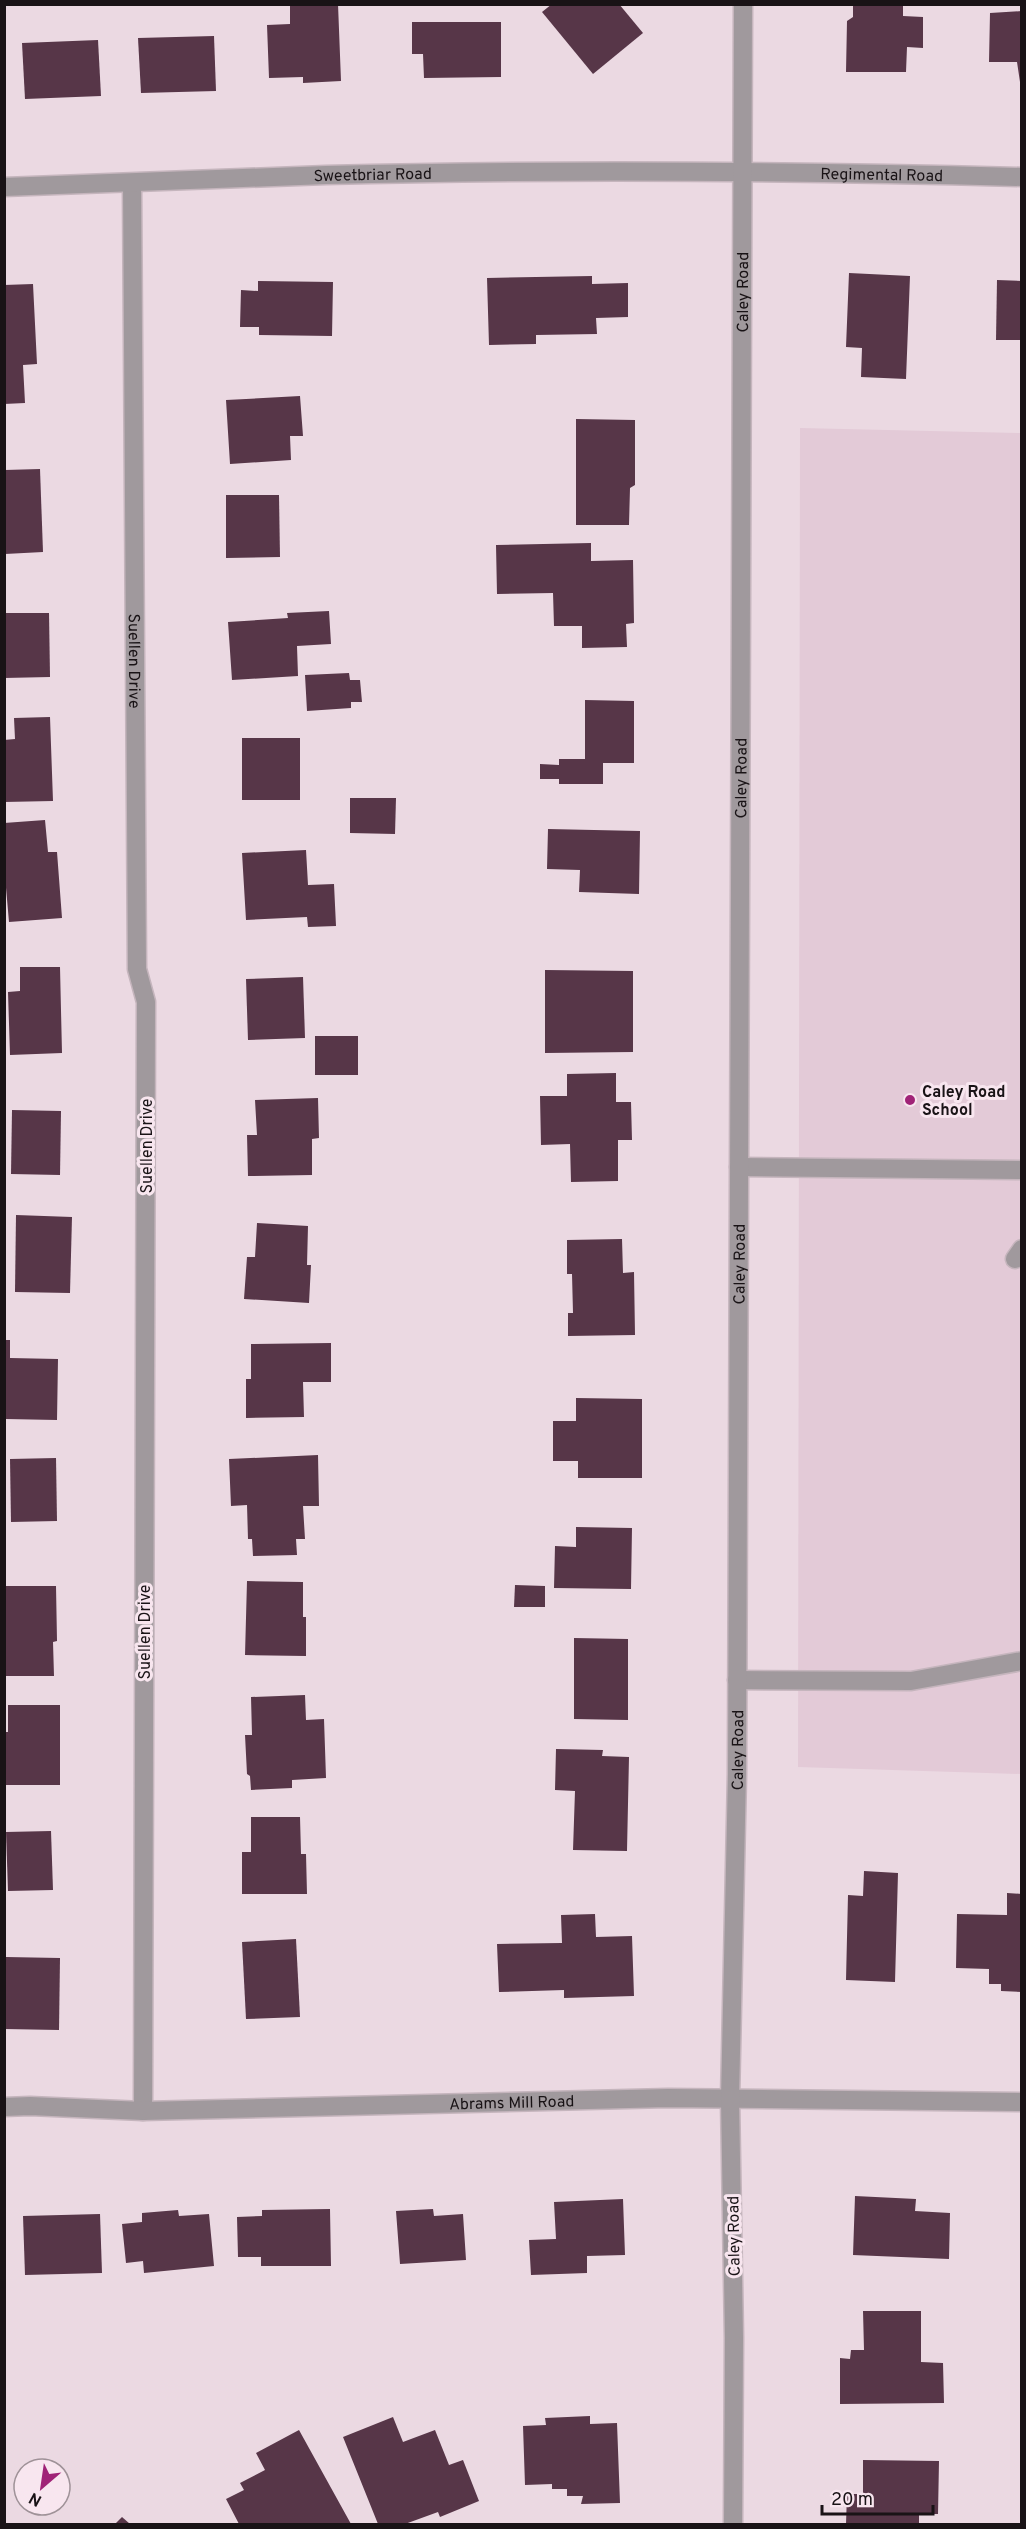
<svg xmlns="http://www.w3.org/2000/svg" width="1026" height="2529" font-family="Overpass,sans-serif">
	<rect width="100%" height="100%" fill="#ebd9e2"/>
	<polygon fill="#e3cad7" points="800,428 1021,433 1021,1774 798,1767"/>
	<g fill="#573648">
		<polygon points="290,4 338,4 341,81 303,83 303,77 269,78 267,25 290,24"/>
		<polygon points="552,4 619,4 643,33 593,74 542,12"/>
		<polygon points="853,4 903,4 903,16 923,17 923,48 907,47 906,72 846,72 847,21 853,17"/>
		<polygon points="1022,11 1022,82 1020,82 1017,62 989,62 990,13"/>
		<polygon points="412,22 501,22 501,77 424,78 423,54 412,54"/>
		<polygon points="214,36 216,91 141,93 138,38"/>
		<polygon points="98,40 101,96 25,99 22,43"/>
		<polygon points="849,273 910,276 906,379 861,377 862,348 846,347"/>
		<polygon points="592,276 592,284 628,283 628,317 596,318 597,334 536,335 536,344 489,345 487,278"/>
		<polygon points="997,280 1022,281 1022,340 996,340"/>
		<polygon points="258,281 333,282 332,336 259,335 259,327 240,327 241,290 258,291"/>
		<polygon points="33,284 37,364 23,365 25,403 4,404 4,285"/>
		<polygon points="300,396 303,436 290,436 291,460 230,464 226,400"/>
		<polygon points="576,419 635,420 635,485 630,488 629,525 576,525"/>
		<polygon points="40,469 43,552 5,554 5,470"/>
		<polygon points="226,495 279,495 280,557 226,558"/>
		<polygon points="591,543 591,561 633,560 634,623 626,624 627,647 582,648 582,626 554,626 553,593 497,594 496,545"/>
		<polygon points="329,611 331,644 297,646 298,676 232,680 228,622 288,618 287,613"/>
		<polygon points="4,613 49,613 50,677 4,678"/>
		<polygon points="349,673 350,680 360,680 362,702 351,702 351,708 307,711 305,675"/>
		<polygon points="585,700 634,701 634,763 603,763 603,784 559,784 559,779 540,779 540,764 559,765 559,759 585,759"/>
		<polygon points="50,717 53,801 4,802 4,740 15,739 14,718"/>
		<rect x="242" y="738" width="58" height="62"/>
		<polygon points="350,798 396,798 395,834 350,833"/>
		<polygon points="45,820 48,852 57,852 62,918 9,922 4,865 4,823"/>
		<polygon points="548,829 640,831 639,894 579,892 580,870 547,869"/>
		<polygon points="306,850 308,885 334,884 336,926 308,927 307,917 246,920 242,853"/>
		<polygon points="20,967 60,967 62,1053 10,1055 8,992 20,991"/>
		<polygon points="545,970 633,971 633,1052 545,1053"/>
		<polygon points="303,977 305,1038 248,1040 246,979"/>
		<rect x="315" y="1036" width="43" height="39"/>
		<polygon points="616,1073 616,1102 631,1102 632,1140 618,1140 618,1181 571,1182 570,1144 541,1145 540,1096 567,1096 567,1074"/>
		<polygon points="318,1098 319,1138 312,1139 312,1175 248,1176 247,1135 257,1135 255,1100"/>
		<polygon points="12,1110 61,1111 60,1175 11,1174"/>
		<polygon points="16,1215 72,1217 70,1293 15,1292"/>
		<polygon points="257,1223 308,1226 307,1265 311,1265 309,1303 244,1299 247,1257 255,1257"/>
		<polygon points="622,1239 623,1273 634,1272 635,1335 568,1336 568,1313 573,1313 572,1274 567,1274 567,1240"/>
		<polygon points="4,1340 10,1340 10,1358 58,1359 57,1420 6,1419"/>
		<polygon points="331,1343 331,1382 303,1382 304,1417 246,1418 246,1379 251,1379 251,1344"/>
		<polygon points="576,1398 642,1399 642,1478 578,1478 578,1461 553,1461 553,1421 576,1421"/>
		<polygon points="318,1455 319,1506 303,1506 305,1539 296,1539 297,1555 253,1556 252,1539 248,1539 247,1505 231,1506 229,1459"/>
		<polygon points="56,1458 57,1521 11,1522 10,1459"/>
		<polygon points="576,1527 632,1528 631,1589 554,1588 555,1546 576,1547"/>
		<polygon points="247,1581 303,1582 303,1617 306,1617 306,1656 245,1655"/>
		<polygon points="515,1585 545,1586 545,1607 514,1607"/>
		<polygon points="6,1586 56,1586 57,1641 53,1642 54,1676 4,1676"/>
		<polygon points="574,1638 628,1639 628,1720 574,1719"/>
		<polygon points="305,1695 306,1720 324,1719 326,1778 292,1780 292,1788 251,1790 250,1776 247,1774 245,1735 252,1735 251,1697"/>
		<polygon points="8,1705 60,1705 60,1785 4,1785 4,1732 8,1732"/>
		<polygon points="556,1749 603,1750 602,1756 629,1757 627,1851 573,1850 575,1791 555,1790"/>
		<polygon points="251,1817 300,1817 301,1854 306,1854 307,1894 242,1894 242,1852 251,1852"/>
		<polygon points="51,1831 53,1890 8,1891 6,1832"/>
		<polygon points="864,1871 898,1873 895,1982 846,1980 848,1895 863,1896"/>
		<polygon points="1007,1893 1022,1894 1022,1992 1001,1991 1001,1984 989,1984 989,1969 956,1968 957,1914 1007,1915"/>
		<polygon points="595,1914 596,1937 632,1936 634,1996 564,1998 564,1990 499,1992 497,1944 562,1943 561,1915"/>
		<polygon points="296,1939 300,2017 246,2019 242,1942"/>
		<polygon points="6,1957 60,1958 59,2030 5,2029"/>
		<polygon points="855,2196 916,2199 915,2211 950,2213 949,2259 853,2255"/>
		<polygon points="623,2199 625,2255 587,2256 587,2273 531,2275 529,2240 556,2239 554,2202"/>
		<polygon points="330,2209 331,2266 261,2266 261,2257 238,2257 237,2217 262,2216 262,2210"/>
		<polygon points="433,2209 434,2216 463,2214 466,2260 400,2264 396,2211"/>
		<polygon points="178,2210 179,2216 209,2214 214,2266 144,2273 143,2261 126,2263 122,2224 142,2222 142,2213"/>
		<polygon points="100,2214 102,2273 25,2275 23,2216"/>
		<polygon points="863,2311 921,2311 921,2362 943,2363 944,2403 840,2404 840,2358 850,2359 851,2350 864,2350"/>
		<polygon points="590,2416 590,2424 617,2423 620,2503 581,2504 583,2496 567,2496 567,2489 552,2489 552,2484 525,2485 523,2426 546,2425 545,2418"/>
		<polygon points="393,2417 403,2442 435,2430 449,2465 463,2460 479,2501 440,2517 438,2512 405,2524 378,2524 343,2437"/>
		<polygon points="299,2430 351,2524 239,2524 226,2499 244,2490 240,2483 265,2470 256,2453"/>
		<polygon points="863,2460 939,2461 938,2514 919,2514 919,2524 846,2524 847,2494 863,2494"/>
		<polygon points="122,2517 130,2524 115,2524"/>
	</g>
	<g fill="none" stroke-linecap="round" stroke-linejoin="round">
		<g stroke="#c5b5bd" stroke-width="21">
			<g id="service">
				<polyline points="739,1167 1022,1170"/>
				<polyline points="1015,1259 1022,1249"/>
				<polyline points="737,1680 911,1681 1022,1661"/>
			</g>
		</g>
		<g stroke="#c5b5bd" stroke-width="21">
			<g id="minor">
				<path id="s1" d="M132,183L137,969L146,1002L143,2111"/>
				<path id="s2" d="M4,187C112,183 219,178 326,175C558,169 790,171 1022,177"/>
				<path id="s3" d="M4,2107L30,2106L143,2111L668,2098L1022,2102"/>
				<path id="s4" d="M733,2524L734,2338L730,2099L737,1774L743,4"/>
			</g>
		</g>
		<use href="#service" stroke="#a0999d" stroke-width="18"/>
		<use href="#minor" stroke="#a0999d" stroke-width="18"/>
	</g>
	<circle fill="#a02377" stroke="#f8e6ef" stroke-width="2" cx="910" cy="1100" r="6"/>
	<g text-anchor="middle" stroke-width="6" stroke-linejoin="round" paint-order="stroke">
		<g font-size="16" fill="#191316" stroke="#f8e6ef">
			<text dy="6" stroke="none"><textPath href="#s2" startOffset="878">Regimental Road</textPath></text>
			<text dy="6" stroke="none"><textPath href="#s2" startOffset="369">Sweetbriar Road</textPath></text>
			<text dy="6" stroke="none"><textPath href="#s4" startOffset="2232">Caley Road</textPath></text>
			<text dy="6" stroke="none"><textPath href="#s1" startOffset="478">Suellen Drive</textPath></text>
			<text dy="6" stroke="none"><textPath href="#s4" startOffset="1746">Caley Road</textPath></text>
			<text transform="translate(146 1146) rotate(-90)" y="6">Suellen Drive</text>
			<text dy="6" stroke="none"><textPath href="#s4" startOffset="1260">Caley Road</textPath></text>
			<text transform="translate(144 1632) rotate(-90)" y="6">Suellen Drive</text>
			<text dy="6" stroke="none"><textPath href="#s4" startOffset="774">Caley Road</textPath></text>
			<text dy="6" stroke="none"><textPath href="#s3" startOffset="508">Abrams Mill Road</textPath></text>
			<text transform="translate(733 2236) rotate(-91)" y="6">Caley Road</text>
		</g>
		<g font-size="16" font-weight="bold" fill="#191316" stroke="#f8e6ef" text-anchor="start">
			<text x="922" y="1097">Caley Road<tspan x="922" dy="18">School</tspan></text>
		</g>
	</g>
	<rect width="1026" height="2529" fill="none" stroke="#191316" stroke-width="12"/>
	<g transform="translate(42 2487) rotate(209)"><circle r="28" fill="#f8e6ef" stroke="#9f9298" stroke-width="1.5"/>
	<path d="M0-4.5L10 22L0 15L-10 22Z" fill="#a02377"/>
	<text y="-9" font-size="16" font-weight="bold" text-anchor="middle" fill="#191316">N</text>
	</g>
	<path d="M822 2505v9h111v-9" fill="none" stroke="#191316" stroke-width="3"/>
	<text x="831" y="2505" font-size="18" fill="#191316" stroke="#f8e6ef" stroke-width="4.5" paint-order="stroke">20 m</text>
</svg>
